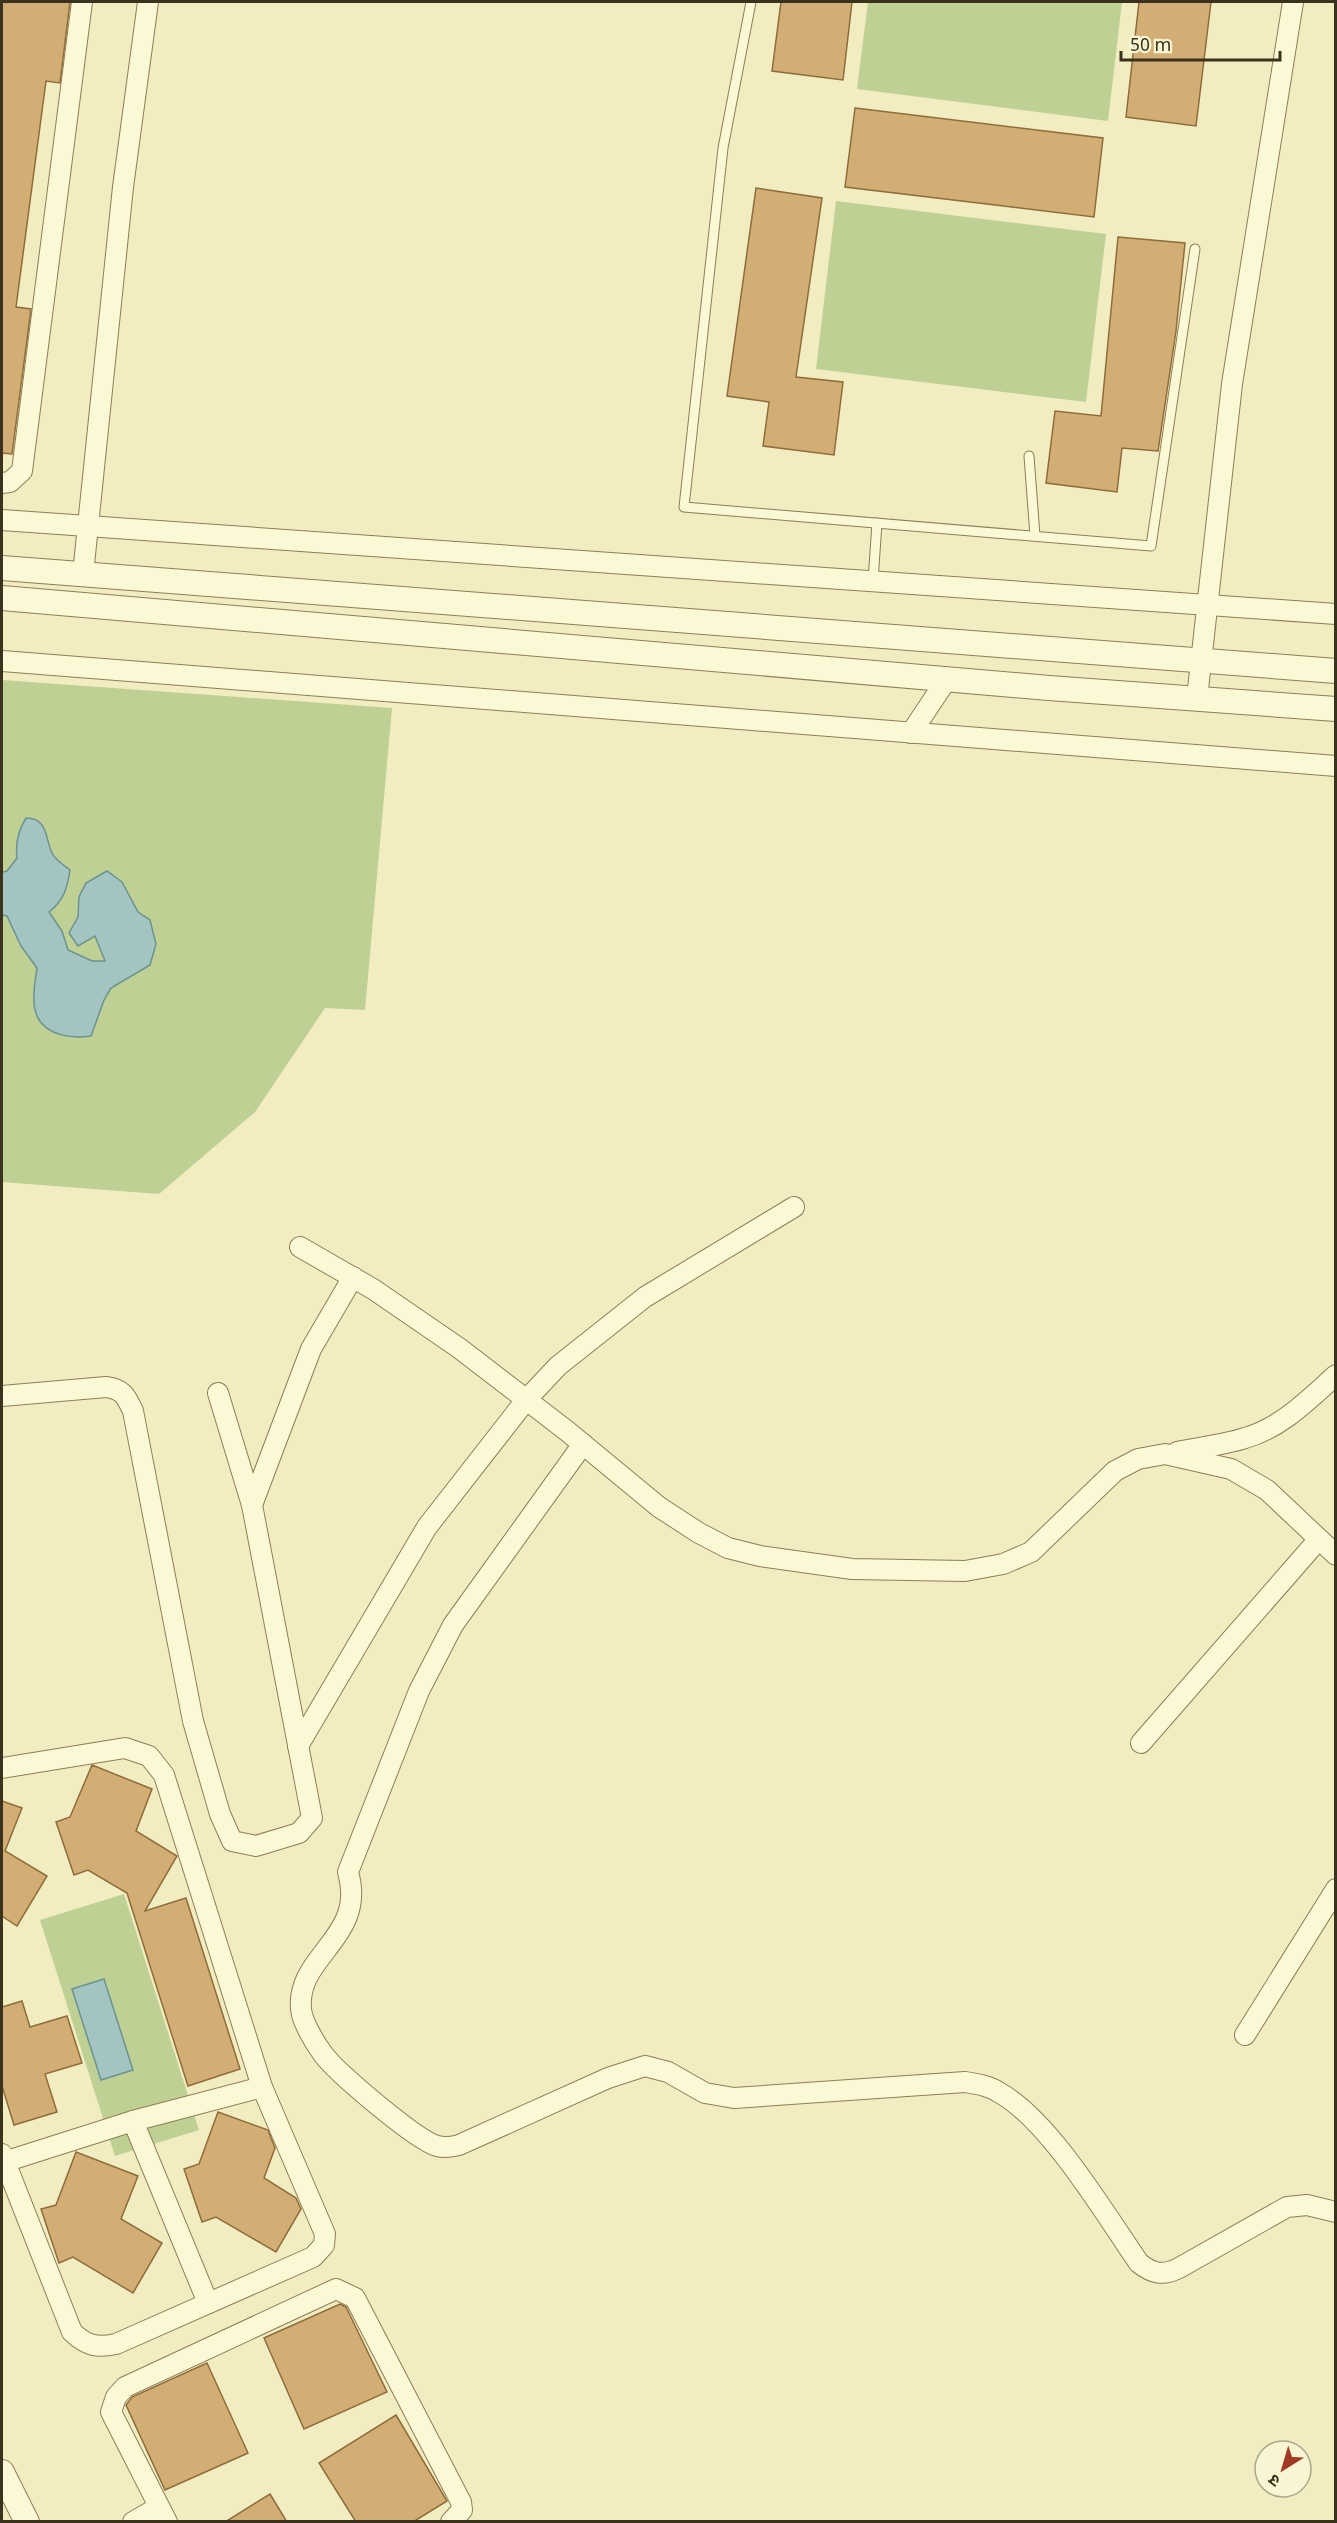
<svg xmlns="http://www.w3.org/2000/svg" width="1337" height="2523" font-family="Georgia,'Noto Sans Devanagari',serif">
	<rect width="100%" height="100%" fill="#f1edc1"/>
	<g fill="#bed094">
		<polygon points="868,2 1122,2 1108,121 857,89"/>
		<polygon points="836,201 1106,234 1086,402 816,369"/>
		<polygon points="2,680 392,708 365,1010 325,1008 255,1112 159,1194 2,1182"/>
		<polygon points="124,1894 199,2130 115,2156 40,1920"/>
	</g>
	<g fill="#a4c4c1" stroke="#6a9391" stroke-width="1.5">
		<path d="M26,818C48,818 45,838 52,853C55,860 64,865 70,870C67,889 64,900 49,912L62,931L68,950L92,961H105L95,936L78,946L69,933L78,917L79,897L86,883L107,871L122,882L138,912L150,920L156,944L150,965L111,988L104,1000L91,1036C73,1039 46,1036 37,1016C31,1002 35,982 37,968L21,946L7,916L2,915V872L7,871L17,858C15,843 18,831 26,818Z"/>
		<polygon points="104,1979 133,2070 101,2080 72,1989"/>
	</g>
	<g fill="#d3ae74" stroke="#8e6c3b" stroke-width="1.5">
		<polygon points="2,2 70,2 60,83 46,81 16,307 31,309 12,454 2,453"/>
		<polygon points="781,2 852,2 843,80 772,71"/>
		<polygon points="1139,2 1211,2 1196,126 1126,117"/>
		<polygon points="855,108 1103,138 1094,217 845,187"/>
		<polygon points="756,188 822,198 796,377 843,382 834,455 763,446 769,402 727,396"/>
		<polygon points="1118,237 1185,243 1176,331 1158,451 1122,448 1117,492 1046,483 1055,411 1101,416"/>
		<polygon points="92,1765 152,1789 136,1831 177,1856 145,1911 186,1898 240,2069 188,2086 127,1893 88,1870 74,1875 56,1822 70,1817"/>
		<polygon points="2,1801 22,1808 5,1851 47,1876 17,1926 2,1916"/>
		<polygon points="22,2001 30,2027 67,2016 82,2063 45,2074 57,2112 14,2125 2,2086 2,2007"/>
		<polygon points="218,2112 268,2130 275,2148 264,2178 296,2198 301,2209 276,2252 216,2217 202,2222 184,2169 199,2164"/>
		<polygon points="76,2152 138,2176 121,2219 162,2243 133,2293 73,2257 59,2263 41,2209 56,2205"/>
		<polygon points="340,2304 346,2307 387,2392 304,2429 264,2338"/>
		<polygon points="207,2363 248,2453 165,2490 126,2405 132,2397"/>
		<polygon points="396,2415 447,2501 413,2522 356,2522 319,2463"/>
		<polygon points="270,2494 287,2522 225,2522"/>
	</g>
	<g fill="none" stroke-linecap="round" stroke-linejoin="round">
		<g stroke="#8d7e57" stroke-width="11">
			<g id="service">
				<polyline points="751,2 723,148 684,507 1151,546 1195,249"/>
				<polyline points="1029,456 1035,536"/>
				<polyline points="873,581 877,523"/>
			</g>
		</g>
		<g stroke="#8d7e57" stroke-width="22">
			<g id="minor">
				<polyline points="2,483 10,482 22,471 82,2"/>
				<polyline points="2,520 1336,614"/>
				<polyline points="83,574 123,187 148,2"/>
				<polyline points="2,661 1336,766"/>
				<polyline points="1197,698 1232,384 1293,2"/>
				<polyline points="911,733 947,679"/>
				<polyline points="300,1247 373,1289 459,1348 567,1431 659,1507 699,1533 728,1548 760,1556 852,1569 965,1571 1003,1564 1031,1552 1115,1471 1138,1459 1165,1454 1231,1469 1267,1490 1336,1555"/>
				<path d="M2,1396L106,1387C123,1389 126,1396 133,1411L193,1721L220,1814L232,1841L256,1846L299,1833L312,1818L252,1505L218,1393"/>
				<path d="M583,1444L453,1625L419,1691L348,1872C367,1938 296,1955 301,2009C302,2022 315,2043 323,2054C336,2072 416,2140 437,2146C445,2148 452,2147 459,2145L608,2078L645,2066L668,2072L705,2093L734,2098L965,2082C978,2084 990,2086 1000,2093C1050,2121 1105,2214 1139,2263C1153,2274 1163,2276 1179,2268L1287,2207L1307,2205L1336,2212"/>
				<path d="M1177,1452C1200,1447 1224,1445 1245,1438C1281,1428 1308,1400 1336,1375"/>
				<polyline points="252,1505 311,1349 353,1277"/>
				<polyline points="1141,1743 1319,1539"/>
				<polyline points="298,1746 427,1527 526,1400 558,1366 645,1297 794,1207"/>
				<path d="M2,1768L125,1748L149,1756L164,1775L262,2087L325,2234L324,2245L313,2257L116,2344C97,2348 87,2346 72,2332L2,2154"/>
				<polyline points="1245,2035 1336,1889"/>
				<polyline points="4,2162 133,2121"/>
				<polyline points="208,2303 133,2121 262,2087"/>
				<polyline points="133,2522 159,2507"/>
				<polyline points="167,2522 111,2412 116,2397 125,2387 336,2289 355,2298 461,2502 462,2510 451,2522"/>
			</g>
		</g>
		<g stroke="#8d7e57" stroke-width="26">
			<g id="tertiary">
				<polyline points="2,568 1336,671"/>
				<polyline points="2,598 1049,688 1336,709"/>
				<polyline points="2,2472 27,2522"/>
			</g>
		</g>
		<use href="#service" stroke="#fbf8d5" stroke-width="9"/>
		<use href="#minor" stroke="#fbf8d5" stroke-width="20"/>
		<use href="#tertiary" stroke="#fbf8d5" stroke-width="24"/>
	</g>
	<rect width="1337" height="2523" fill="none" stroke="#3b321d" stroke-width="6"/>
	<g transform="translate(1283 2469) rotate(217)"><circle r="28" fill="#f8f5d2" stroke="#aca78a" stroke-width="1.5"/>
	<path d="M0-4.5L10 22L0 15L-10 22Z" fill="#a13a22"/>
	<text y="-9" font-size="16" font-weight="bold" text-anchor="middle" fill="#3b321d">उ</text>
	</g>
	<path d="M1121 51v9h159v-9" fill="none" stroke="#3b321d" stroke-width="3"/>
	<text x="1130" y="51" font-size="18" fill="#3b321d" stroke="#f8f5d2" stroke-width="4.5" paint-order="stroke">50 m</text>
</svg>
